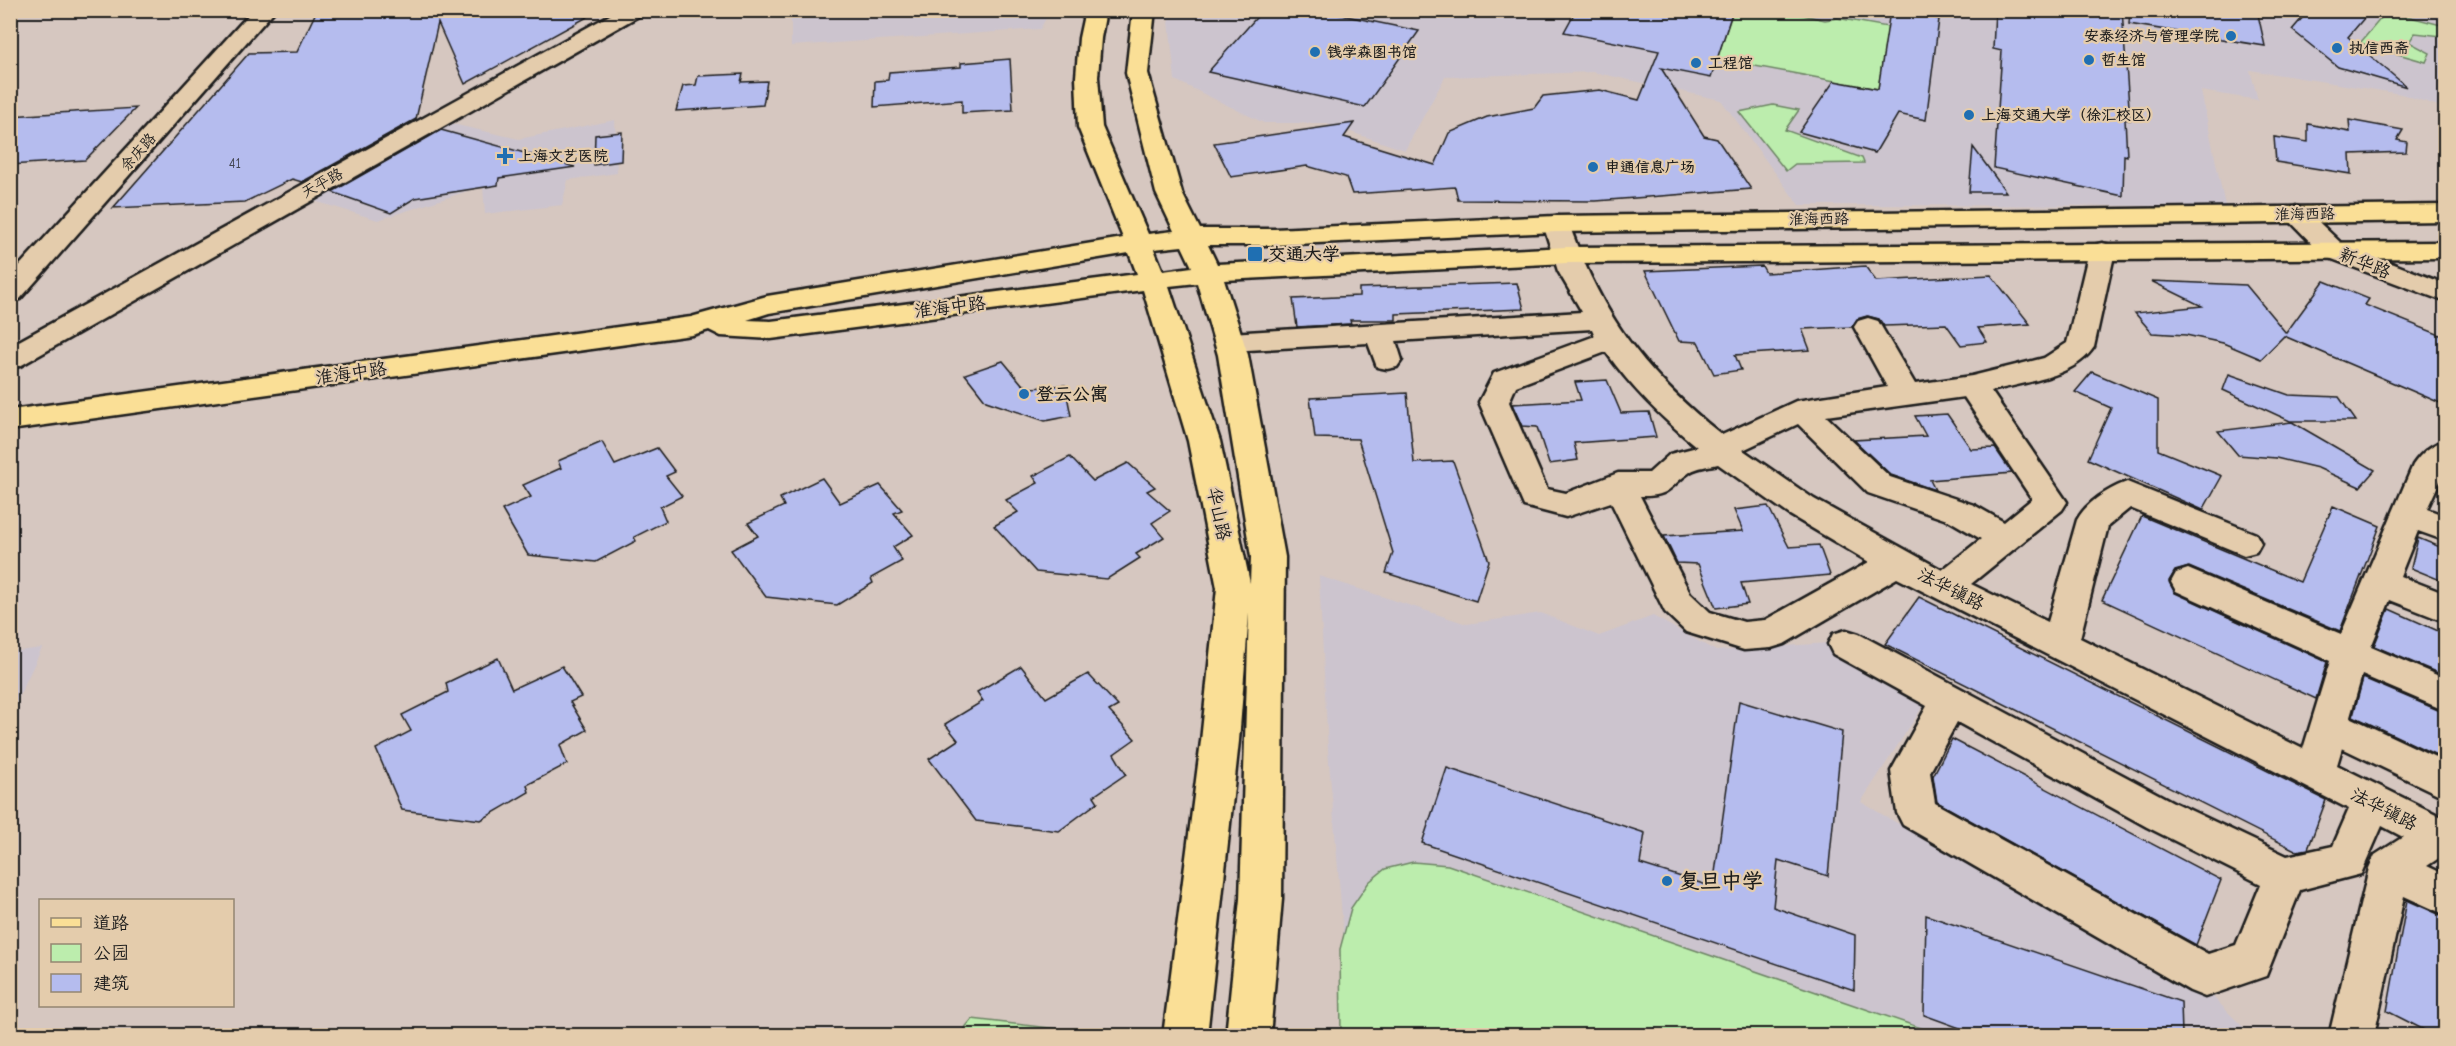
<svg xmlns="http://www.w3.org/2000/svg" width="2456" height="1046" font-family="'Comic Neue','LXGW WenKai TC',sans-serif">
	<rect width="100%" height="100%" fill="#d6c7c0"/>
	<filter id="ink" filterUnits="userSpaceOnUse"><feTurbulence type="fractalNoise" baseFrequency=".0167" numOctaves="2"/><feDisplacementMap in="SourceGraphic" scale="12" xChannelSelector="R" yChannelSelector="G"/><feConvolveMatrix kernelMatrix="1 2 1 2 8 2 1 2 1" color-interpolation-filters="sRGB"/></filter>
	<g filter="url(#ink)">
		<g fill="#ccc4ce">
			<polygon points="791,11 791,10 1050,11 1040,29 791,46"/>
			<polygon points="1168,11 2445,11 2445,108 2401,94 2250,70 2258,100 2201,91 2225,206 1799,205 1721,100 1593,72 1445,77 1405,150 1324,123 1264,123 1175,80"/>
			<polygon points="615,120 617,173 568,180 562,205 485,214 483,186 378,220 311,200 452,124 519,139"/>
			<polygon points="1319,576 1467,624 1541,613 1599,636 1653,616 1716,651 1829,643 1927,700 1861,802 2131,959 2203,987 2251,1035 1352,1035 1328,750"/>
			<polygon points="42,648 11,713 11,652"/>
		</g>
		<g fill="#bcedad" stroke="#6c8464" stroke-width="1.5">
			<polygon points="1733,11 1785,11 1825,20 1837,18 1888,27 1878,89 1717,59"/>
			<polygon points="2387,11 2445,26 2442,36 2415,33 2409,42 2430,53 2426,62 2360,43"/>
			<polygon points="1773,105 1799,110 1785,130 1862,158 1864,163 1795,164 1786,171 1739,112"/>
			<polygon points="1413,862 1448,865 1941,1035 1341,1035 1340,949 1351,908 1369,882 1385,869"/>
			<polygon points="972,1019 1109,1035 959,1035"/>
		</g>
		<g fill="#b5bcee" stroke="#1c1c1c" stroke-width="1.5">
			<polygon points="317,10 402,10 400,15 450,10 600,10 465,84 438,23 416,119 302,182 292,179 245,202 113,208 249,53 297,52"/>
			<polygon points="1263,10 1317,10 1419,31 1365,107 1208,72"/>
			<polygon points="1576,10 1733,10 1711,78 1661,68 1704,136 1717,139 1751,189 1596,201 1458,200 1455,187 1352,194 1346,177 1307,166 1231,177 1214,143 1354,123 1344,137 1435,165 1449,133 1487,117 1534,108 1543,96 1600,90 1639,100 1659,51 1564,32"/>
			<polygon points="1995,10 2122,10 2130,120 2125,119 2127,156 2124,155 2123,196 1994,168 2002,51 1993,49"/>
			<polygon points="2130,10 2257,10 2265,46 2129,24"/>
			<polygon points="2309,10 2371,10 2348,37 2407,87 2338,67 2292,30"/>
			<polygon points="1890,11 1939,19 1926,120 1898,114 1875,153 1799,132 1834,81 1878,89"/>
			<polygon points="1010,59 1013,110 962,113 962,100 874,107 875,81 888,80 889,72 961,67 961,63"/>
			<polygon points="743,74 741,82 767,81 763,105 676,111 683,86 696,85 698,76"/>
			<polygon points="136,108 85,160 10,165 10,116"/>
			<polygon points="2349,120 2403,130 2397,140 2407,142 2406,152 2350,154 2351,174 2276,162 2274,137 2308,142 2308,124 2350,132"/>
			<polygon points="441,130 575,167 499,178 498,185 415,198 391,213 332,192"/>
			<polygon points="622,132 621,161 594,165 595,135"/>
			<polygon points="1973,147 2006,192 1969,192"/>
			<polygon points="1762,266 1766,273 1865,266 1876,281 1991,275 2030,324 1978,328 1987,342 1961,345 1946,324 1884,326 1879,319 1867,316 1857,319 1852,327 1802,329 1810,350 1735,355 1741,370 1714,374 1698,342 1679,341 1645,271"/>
			<polygon points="2151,281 2246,285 2286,333 2324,281 2369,299 2365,305 2445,337 2445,405 2284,336 2261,359 2223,343 2186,335 2152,333 2135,313 2202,306"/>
			<polygon points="1517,283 1524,309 1396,314 1396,320 1350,320 1351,324 1297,327 1293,299 1359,296 1359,288"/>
			<polygon points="1003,361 1022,384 1032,388 1065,385 1071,416 1045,421 986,401 965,374"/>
			<polygon points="2092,372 2158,400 2158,450 2222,476 2203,510 2088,459 2111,408 2075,392"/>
			<polygon points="2229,374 2289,395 2339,397 2356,421 2290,421 2223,390"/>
			<polygon points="1607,380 1621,413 1649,412 1656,437 1574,443 1578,460 1549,464 1537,427 1522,426 1512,404 1581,400 1575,382"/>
			<polygon points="1407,393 1414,463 1453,461 1489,561 1476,601 1386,573 1393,553 1358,439 1315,438 1310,398"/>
			<polygon points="1947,414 1971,449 1995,448 2012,473 1930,480 1935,490 1891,475 1854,440 1926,436 1915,416"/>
			<polygon points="2292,422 2375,470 2360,487 2318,468 2276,458 2238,455 2218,431"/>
			<polygon points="602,442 615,465 657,448 675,472 666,476 682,496 660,507 666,521 634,537 636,541 596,562 528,555 502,510 531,497 523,485 561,468 558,461"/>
			<polygon points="1070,457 1093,481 1128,463 1155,487 1147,491 1170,511 1152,523 1164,537 1136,554 1140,558 1107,579 1036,572 994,526 1018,512 1006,500 1038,483 1033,476"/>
			<polygon points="822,478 840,503 880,485 902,510 894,513 913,535 893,547 902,561 871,578 873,583 837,605 766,597 731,550 758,536 748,523 784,506 780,498"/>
			<polygon points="1768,506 1789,547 1819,545 1830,575 1741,583 1748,604 1716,608 1698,564 1677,563 1664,536 1743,531 1734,510"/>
			<polygon points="2333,506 2380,526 2340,631 2189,567 2175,571 2169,581 2175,593 2327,662 2316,699 2102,600 2142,516 2300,582"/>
			<polygon points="2418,538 2445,549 2445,582 2411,568"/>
			<polygon points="1919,597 2326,800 2308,849 2297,851 1885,644"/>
			<polygon points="2389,609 2445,634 2445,676 2374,646"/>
			<polygon points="498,658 512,689 562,666 581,697 570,702 587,730 560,745 567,764 527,785 529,792 481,820 402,810 376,749 411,731 402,715 448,692 446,683"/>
			<polygon points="1021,666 1046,698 1088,674 1118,706 1109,711 1135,739 1114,754 1126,774 1094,796 1098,802 1059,831 976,821 929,759 958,740 945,724 983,701 977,692"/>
			<polygon points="2363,678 2445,713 2445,759 2353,716"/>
			<polygon points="1739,701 1842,732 1828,876 1778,860 1773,907 1855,935 1854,990 1422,843 1447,768 1645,833 1640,864 1713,887"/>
			<polygon points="1952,739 2221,880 2196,945 1937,802 1933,776"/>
			<polygon points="2407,900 2445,917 2445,1035 2434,1035 2387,1011"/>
			<polygon points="1926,915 2181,1002 2182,1035 1979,1035 1924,1015"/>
		</g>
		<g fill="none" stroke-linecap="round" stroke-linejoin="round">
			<g stroke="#1c1c1c" stroke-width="5">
				<g id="minor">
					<polygon points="253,10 275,10 20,299 10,301 10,276"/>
					<polygon points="619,10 645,10 642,14 20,366 10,368 10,346"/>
					<polygon points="2296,206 2305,209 2342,244 2446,284 2446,302 2324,256 2283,214 2287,209"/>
					<path d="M1556,216L1565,218L1569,224C1602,317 1645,373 1722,435L1796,401L1887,387L1854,327L1858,321L1868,318L1878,321L1915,384L1972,376L2044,358L2067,343L2089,251L2093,245L2102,243L2111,245L2115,251L2094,347C2074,378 2024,382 1991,391L2067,502L2062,510L1971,584L2048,622L2077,520C2086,503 2109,488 2127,482L2256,534L2261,543L2256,552L2244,555L2130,508L2108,526L2080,638L2303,749L2330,661L2176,591L2171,582L2176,573L2188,569L2341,634L2413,465C2421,453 2432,444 2446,440V468L2427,509L2446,516V541L2418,531L2400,576L2446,594V622L2390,600L2371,647L2446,679V711L2362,675L2350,717L2446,762V798L2342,748L2337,765L2446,819V857L2442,856L2427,866L2446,875V915L2404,896L2374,1036H2329L2369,868L2375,855L2403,837L2382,826L2361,874L2300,890L2266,976L2205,997L2190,991L1903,825L1897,813L1891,771L1927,706L1833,654L1828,644L1833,634L1846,630L1859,634L2175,803L2287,856L2333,846L2349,809L1897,578L1784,644L1771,648L1744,650L1686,632L1665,612L1611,502L1566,517L1524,506L1479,402L1494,373L1595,336L1592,329L1396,341L1402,360L1397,367L1387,369L1377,367L1368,343L1230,351L1220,349L1216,342L1220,335L1230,333L1582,312L1558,271L1543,224L1547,218ZM1606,352C1632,389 1663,419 1697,447L1670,454L1649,473H1618L1566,493L1547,489L1509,402L1516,386ZM1964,397L2032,499L2004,522L1974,505L1890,477L1826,416ZM1798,424L1868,493L1950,521L1981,539L1942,570L1814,499L1743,450ZM1718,464L1790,515L1869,562L1765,620L1744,622L1710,612L1690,593L1640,496C1671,497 1668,487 1690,472C1697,467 1710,466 1718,464ZM1957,722L2147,827L2261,884L2236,945L2208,954L1935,803L1930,772Z"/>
				</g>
			</g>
			<g stroke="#1c1c1c" stroke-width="5">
				<path id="major" d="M1085,10H1106L1101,38L1098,77L1102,127L1148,234L1174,231L1156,193L1126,73L1133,10H1155L1148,73L1182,193L1200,229H1274L1556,216L2446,205V221L1556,232L1274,245H1208L1217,264L1567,247L2446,242V258L1567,263L1224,280L1248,355L1285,557L1282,899L1270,1036H1226L1240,899L1249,612L1239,741L1207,1036H1163L1201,741L1217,588L1188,441L1143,290L771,339L721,336L709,330L692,335L10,430V410L691,317L767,296L1123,238L1078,127L1076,77L1079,38ZM1182,246L1192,267L1163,271L1154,249ZM1129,253L1137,274L771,321L747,320L769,313ZM1197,283L1218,355L1251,557L1250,583L1220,441L1169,286Z"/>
			</g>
			<use href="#minor" fill="#e4ccac" fill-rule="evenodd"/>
			<use href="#major" fill="#fadf96" fill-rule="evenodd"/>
		</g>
	</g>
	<g fill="#1f6fb2" stroke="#e4ccac" stroke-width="2">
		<circle cx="2231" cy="36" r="6"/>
		<circle cx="2337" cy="48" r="6"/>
		<circle cx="1315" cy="52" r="6"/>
		<circle cx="2089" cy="60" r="6"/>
		<circle cx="1696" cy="63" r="6"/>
		<circle cx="1969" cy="115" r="6"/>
		<path d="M502 147h6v6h6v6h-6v6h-6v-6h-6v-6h6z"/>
		<circle cx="1593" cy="167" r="6"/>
		<rect x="1247" y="246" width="16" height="16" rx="3"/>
		<circle cx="1024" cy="394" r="6"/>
		<circle cx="1667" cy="881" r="6"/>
	</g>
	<g text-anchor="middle" stroke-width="4.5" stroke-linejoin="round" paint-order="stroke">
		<g font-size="14" fill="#424450">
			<text x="235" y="168">41</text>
		</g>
		<g font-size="15" font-weight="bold" fill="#1c1c1c" stroke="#e4ccac" text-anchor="start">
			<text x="2219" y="41" text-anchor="end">安泰经济与管理学院</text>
			<text x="2349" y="53">执信西斋</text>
			<text x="1327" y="57">钱学森图书馆</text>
			<text x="2101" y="65">哲生馆</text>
			<text x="1708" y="68">工程馆</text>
			<text x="1981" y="120">上海交通大学（徐汇校区）</text>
			<text x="518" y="161">上海文艺医院</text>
			<text x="1605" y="172">申通信息广场</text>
		</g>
		<g font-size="15" fill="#1c1c1c" stroke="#e4ccac">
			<text transform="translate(138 152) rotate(-48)" y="5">余庆路</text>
			<text transform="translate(322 183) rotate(-29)" y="5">天平路</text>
			<text transform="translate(2305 214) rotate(-1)" y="5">淮海西路</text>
			<text transform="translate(1819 219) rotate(-1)" y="5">淮海西路</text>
		</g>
		<g font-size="18" font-weight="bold" fill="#1c1c1c" stroke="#e4ccac" text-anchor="start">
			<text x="1268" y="260">交通大学</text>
			<text x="1036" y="400">登云公寓</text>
		</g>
		<g font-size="18" fill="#1c1c1c" stroke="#e4ccac">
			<text transform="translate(2365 263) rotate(22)" y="6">新华路</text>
			<text transform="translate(950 307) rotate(-7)" y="6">淮海中路</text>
			<text transform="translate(351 373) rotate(-8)" y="6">淮海中路</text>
			<text transform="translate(1219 514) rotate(78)" y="6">华山路</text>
			<text transform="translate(1951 589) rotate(27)" y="6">法华镇路</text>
			<text transform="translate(2384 809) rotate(27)" y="6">法华镇路</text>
		</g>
		<g font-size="21" font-weight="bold" fill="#1c1c1c" stroke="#e4ccac" text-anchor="start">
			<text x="1679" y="888">复旦中学</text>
		</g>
	</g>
	<rect width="2456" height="1046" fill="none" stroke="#e4ccac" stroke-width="36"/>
	<rect x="18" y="18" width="2420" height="1010" fill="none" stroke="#1c1c1c" stroke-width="2" filter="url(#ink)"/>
	<rect x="39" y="899" width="195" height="108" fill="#e4ccac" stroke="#948672" stroke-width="1.5"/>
	<rect x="51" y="918" width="30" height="9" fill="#fadf96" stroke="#948672" stroke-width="1.5"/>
	<text x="93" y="929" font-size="18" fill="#1c1c1c">道路</text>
	<rect x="51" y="944" width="30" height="18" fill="#bcedad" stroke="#948672" stroke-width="1.5"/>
	<text x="93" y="959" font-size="18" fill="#1c1c1c">公园</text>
	<rect x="51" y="974" width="30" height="18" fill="#b5bcee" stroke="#948672" stroke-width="1.5"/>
	<text x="93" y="989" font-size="18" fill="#1c1c1c">建筑</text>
</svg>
